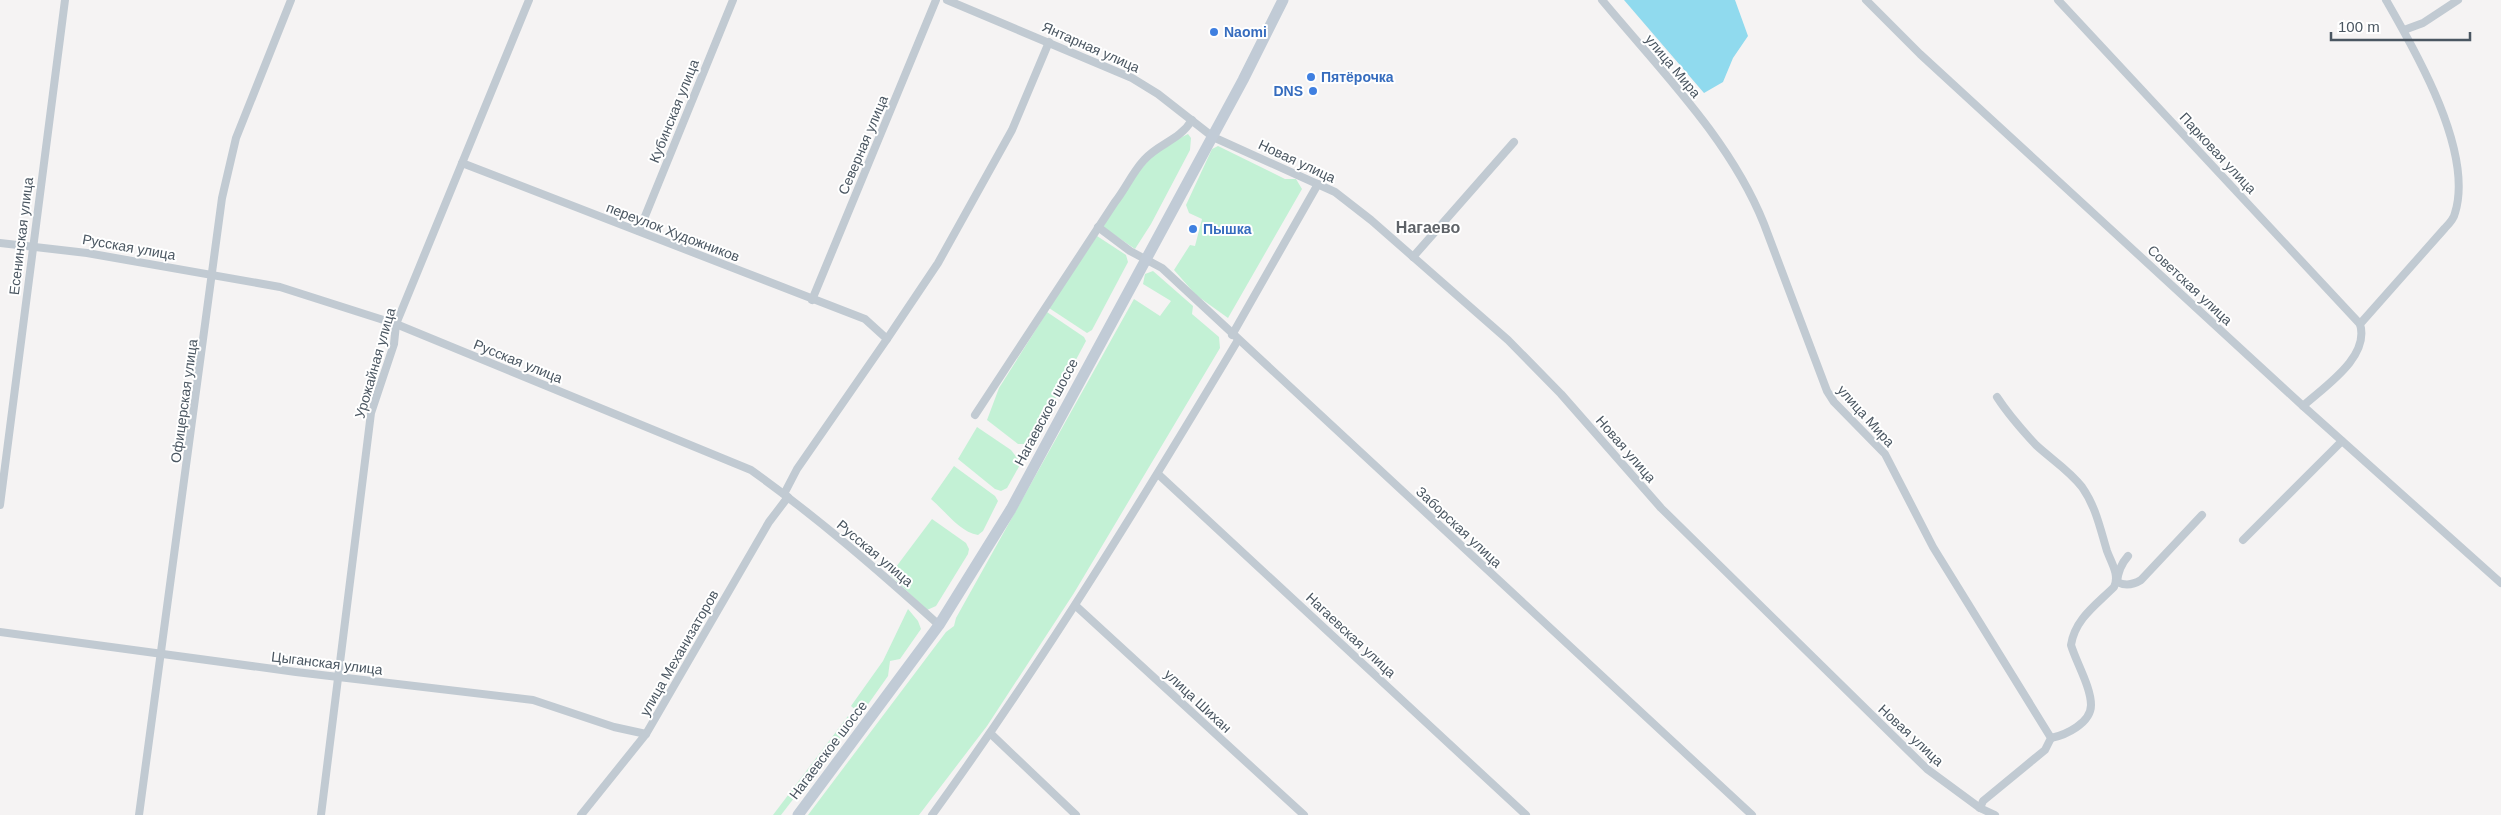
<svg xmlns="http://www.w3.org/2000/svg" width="2501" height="815" font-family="Helvetica,sans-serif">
	<rect width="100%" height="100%" fill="#f5f3f3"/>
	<g fill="#c3f1d5">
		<path d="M1188,134L1191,138L1190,150L1151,224L1135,249L1103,227C1119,202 1140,163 1164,147C1172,142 1180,138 1188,134Z"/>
		<polygon points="1218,146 1285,179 1296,179 1302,189 1228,318 1196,295 1174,270 1190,245 1195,246 1202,219 1189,213 1186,205 1212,149"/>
		<polygon points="1097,236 1126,255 1128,262 1092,330 1087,333 1049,308"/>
		<polygon points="1153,271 1193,306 1192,314 1219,337 1220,348 1074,593 987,726 919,815 808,815 946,632 954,626 956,618 1134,299 1160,316 1171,301 1143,284 1145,274"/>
		<polygon points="1047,312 1084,337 1086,341 1033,440 1029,444 1018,444 987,420 999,388"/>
		<polygon points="977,427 1011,450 1021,463 1007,488 1001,491 995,489 958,459"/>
		<path d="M954,466L995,496L998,501L983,531L978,535C961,533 944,510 931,499Z"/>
		<polygon points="932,519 966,543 969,549 968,554 936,606 927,610 890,575"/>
		<polygon points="908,609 918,621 921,629 900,659 890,661 888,676 864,710 858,712 851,706 883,661"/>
		<polygon points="848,716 854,720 781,815 773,815"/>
	</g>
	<polygon fill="#90daee" points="1624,0 1735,0 1748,36 1733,58 1723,82 1704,93"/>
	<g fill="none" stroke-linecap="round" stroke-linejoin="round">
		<g stroke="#c1cad2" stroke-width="8">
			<polyline points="947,0 1132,78 1158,94 1213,137 1335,192 1371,220 1508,340 1561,394 1661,508 1927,769 1980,808 1995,815"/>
			<path d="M1602,0C1660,70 1730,139 1764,224L1827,391L1834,402L1885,454L1933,547L2051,738L2045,750L1983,801L1980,808"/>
			<polyline points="1866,0 1920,54 2303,406 2501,583"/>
			<polyline points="2058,0 2360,324"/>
			<polyline points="2404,30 2423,23 2458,0"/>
			<polyline points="462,163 865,319 887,339 797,469 784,494"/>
			<polyline points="1098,227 1130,251 1162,268 1752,815"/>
			<polyline points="639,231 733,0"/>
			<path d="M0,243L87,253L280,287L396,324L751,470C817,517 879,571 939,625"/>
			<polyline points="1413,257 1514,142"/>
			<polyline points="812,300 936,0"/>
			<polyline points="1232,335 1318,184"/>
			<polyline points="887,339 938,263 1012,130 1049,42"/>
			<path d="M1997,397C2008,414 2022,430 2036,445C2051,459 2069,470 2082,487C2096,507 2100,528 2107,551C2111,562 2120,575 2114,587C2096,605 2075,619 2071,645C2076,662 2091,687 2091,705C2091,723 2066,735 2051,738"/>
			<path d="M2303,406C2325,386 2370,357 2360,324L2445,228C2449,224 2454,218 2455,213C2474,152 2416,52 2386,0"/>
			<path d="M975,415L1115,202C1126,188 1132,173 1144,160C1159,143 1179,141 1192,120"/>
			<polyline points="1158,474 1526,815"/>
			<polyline points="0,505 65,0"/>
			<polyline points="2243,540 2342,441"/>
			<path d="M2128,556C2121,564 2118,571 2117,582C2125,586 2133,585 2141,580L2202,515"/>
			<polyline points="1076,606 1304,815"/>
			<polyline points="0,632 296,672 533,700 614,727 646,734"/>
			<polyline points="991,734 1076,815"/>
			<polyline points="139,815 222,198 236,138 291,0"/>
			<polyline points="321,815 371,413 394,344 396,324 529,0"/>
			<polyline points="581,815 646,734 769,522 788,497"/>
			<path d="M932,815C1043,662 1141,502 1238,340"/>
		</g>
		<polyline stroke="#c1cbd6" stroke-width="11" points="798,815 939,625 1011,509 1243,80 1283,0"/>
	</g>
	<g fill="#3f7fe0" stroke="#fff" stroke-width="2">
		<circle cx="1214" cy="32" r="5"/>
		<circle cx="1311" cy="77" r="5"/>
		<circle cx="1313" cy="91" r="5"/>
		<circle cx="1193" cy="229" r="5"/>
	</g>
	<g text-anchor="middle" stroke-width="4" stroke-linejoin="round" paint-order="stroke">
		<g font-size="14" font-weight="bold" fill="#366cbe" stroke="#fff" text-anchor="start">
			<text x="1224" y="37">Naomi</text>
			<text x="1321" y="82">Пятёрочка</text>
			<text x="1303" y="96" text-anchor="end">DNS</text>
			<text x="1203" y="234">Пышка</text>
		</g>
		<g font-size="14" fill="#4a5661" stroke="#fff">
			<text transform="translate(1091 47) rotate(24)" y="5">Янтарная улица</text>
			<text transform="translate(1673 66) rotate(50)" y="5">улица Мира</text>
			<text transform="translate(674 111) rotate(-68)" y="5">Кубинская улица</text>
			<text transform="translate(863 145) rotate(-67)" y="5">Северная улица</text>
			<text transform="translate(2218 153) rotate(47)" y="5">Парковая улица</text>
			<text transform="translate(1297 161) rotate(25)" y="5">Новая улица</text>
			<text transform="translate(673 232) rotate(21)" y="5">переулок Художников</text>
			<text transform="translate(21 236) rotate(-83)" y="5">Есенинская улица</text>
			<text transform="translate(129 247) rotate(10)" y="5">Русская улица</text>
			<text transform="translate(2190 285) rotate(43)" y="5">Советская улица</text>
			<text transform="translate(518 361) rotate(22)" y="5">Русская улица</text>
			<text transform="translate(375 363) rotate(-74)" y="5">Урожайная улица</text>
			<text transform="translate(184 401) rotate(-82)" y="5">Офицерская улица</text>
			<text transform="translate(1046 412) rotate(-62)" y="5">Нагаевское шоссе</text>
			<text transform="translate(1866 416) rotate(48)" y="5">улица Мира</text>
			<text transform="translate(1626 449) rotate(49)" y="5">Новая улица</text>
			<text transform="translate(1459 527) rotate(43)" y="5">Заборская улица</text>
			<text transform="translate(875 553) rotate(40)" y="5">Русская улица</text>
			<text transform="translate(1351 635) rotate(43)" y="5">Нагаевская улица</text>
			<text transform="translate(679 653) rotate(-60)" y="5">улица Механизаторов</text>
			<text transform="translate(327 663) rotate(7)" y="5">Цыганская улица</text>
			<text transform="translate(1198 701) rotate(43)" y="5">улица Шихан</text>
			<text transform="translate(1911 735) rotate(43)" y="5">Новая улица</text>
			<text transform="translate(828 750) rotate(-53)" y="5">Нагаевское шоссе</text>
		</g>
		<g font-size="16" font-weight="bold" fill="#5f6368" stroke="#fff">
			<text x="1428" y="233">Нагаево</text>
		</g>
	</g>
	<path d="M2331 32v8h139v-8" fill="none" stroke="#4a5661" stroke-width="2.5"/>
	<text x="2338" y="32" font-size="15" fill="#4a5661" stroke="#ffffff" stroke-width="4" paint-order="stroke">100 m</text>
</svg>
